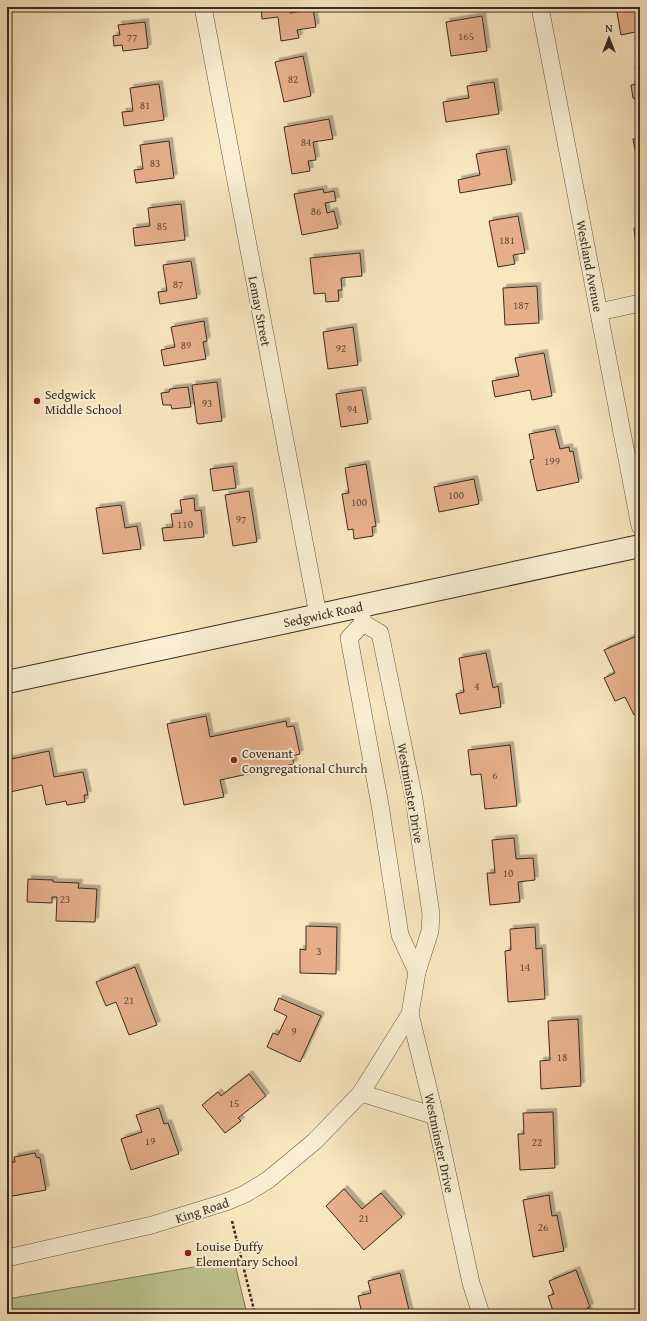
<svg xmlns="http://www.w3.org/2000/svg" width="647" height="1321" font-family="'Gentium Book Plus',serif">
	<defs>
		<filter id="shadow"><feDropShadow dx="3.5" dy="-3.5" stdDeviation="0" flood-color="#0004"/></filter>
	</defs>
	<rect width="100%" height="100%" fill="#f8e6bd"/>
	<filter id="stains"><feTurbulence type="fractalNoise" baseFrequency=".005" numOctaves="4"/><feColorMatrix values="0 0 0 0 .2 0 0 0 0 .09 0 0 0 0 .02 0 0 0 .5 -.17"/></filter>
	<radialGradient id="worn" r=".72"><stop offset=".6" stop-color="#630" stop-opacity="0"/><stop offset="1" stop-color="#630" stop-opacity=".3"/></radialGradient>
	<polygon fill="#bec490" stroke="#7c7858" points="234,1260 247,1314 7,1314 7,1299"/>
	<g fill="#e6af8a" stroke="#3b2b21" filter="url(#shadow)">
		<polygon points="261,7 290,7 290,13 313,9 316,27 297,30 299,38 281,41 278,17 262,19"/>
		<polygon points="616,7 640,7 640,31 621,35"/>
		<polygon points="482,16 487,51 451,56 446,22"/>
		<polygon points="145,22 148,48 123,51 122,45 114,46 113,36 120,35 118,25"/>
		<polygon points="303,56 311,96 284,102 275,62"/>
		<polygon points="640,66 640,107 638,107 637,101 633,98 631,85 638,84 635,67"/>
		<polygon points="494,82 499,114 446,122 443,102 469,98 467,86"/>
		<polygon points="159,84 164,120 124,126 122,112 133,111 130,88"/>
		<polygon points="329,119 333,139 313,142 316,160 308,161 310,171 292,174 284,127"/>
		<polygon points="640,138 640,176 633,139"/>
		<polygon points="169,141 174,178 136,183 134,170 143,169 140,145"/>
		<polygon points="506,149 512,184 460,193 458,180 480,175 476,154"/>
		<polygon points="323,189 324,193 334,191 336,201 325,203 327,213 334,211 338,228 302,235 294,194"/>
		<polygon points="181,204 185,240 135,246 133,228 150,226 148,208"/>
		<polygon points="518,216 525,253 513,255 515,264 498,267 489,221"/>
		<polygon points="640,227 640,254 637,254 634,228"/>
		<polygon points="360,253 362,276 341,278 342,290 338,290 339,301 326,302 325,293 314,294 310,258"/>
		<polygon points="191,261 197,298 160,304 158,292 167,291 163,265"/>
		<polygon points="537,286 539,323 505,325 503,288"/>
		<polygon points="204,321 207,341 203,342 206,359 164,366 161,350 175,347 171,327"/>
		<polygon points="353,327 358,365 328,369 323,332"/>
		<polygon points="544,353 552,396 532,400 530,390 495,397 492,381 519,376 515,358"/>
		<polygon points="217,382 222,421 199,424 197,423 192,385"/>
		<polygon points="188,387 191,407 172,409 171,405 163,405 161,393 169,392 170,389"/>
		<polygon points="362,390 368,423 341,427 336,394"/>
		<polygon points="555,429 560,449 569,447 570,452 573,451 579,482 537,491 530,460 534,459 529,434"/>
		<polygon points="366,464 376,526 372,527 373,536 354,539 353,529 348,530 342,494 349,493 345,468"/>
		<polygon points="233,466 236,488 213,491 210,469"/>
		<polygon points="474,479 479,504 439,512 434,487"/>
		<polygon points="249,491 257,542 233,546 225,495"/>
		<polygon points="194,498 195,511 201,510 204,537 164,541 162,528 173,527 171,514 182,513 180,500"/>
		<polygon points="121,505 125,528 137,526 141,549 103,554 96,508"/>
		<polygon points="637,636 640,642 640,713 634,715 625,697 615,701 604,678 615,673 604,650"/>
		<polygon points="486,653 493,688 498,686 501,707 460,714 456,694 464,692 459,658"/>
		<polygon points="206,716 210,737 286,721 287,727 294,726 300,754 292,756 294,764 220,780 224,797 184,805 167,724"/>
		<polygon points="510,745 517,806 485,809 481,774 471,775 468,750"/>
		<polygon points="49,751 54,777 83,772 88,795 84,795 85,802 67,805 66,801 46,805 42,785 10,792 7,776 7,760"/>
		<polygon points="514,838 516,859 533,858 535,880 518,882 520,902 490,905 487,873 495,873 492,840"/>
		<polygon points="28,879 53,880 53,882 79,883 78,888 97,889 95,922 56,921 57,897 52,897 52,903 27,902"/>
		<polygon points="306,926 337,927 336,974 300,973 300,949 306,950"/>
		<polygon points="535,927 536,949 542,948 545,999 508,1002 505,951 511,950 510,929"/>
		<polygon points="135,967 157,1025 129,1035 116,1002 106,1006 96,982"/>
		<polygon points="279,998 321,1016 300,1062 267,1047 273,1033 278,1035 287,1016 274,1010"/>
		<polygon points="578,1019 581,1086 541,1089 540,1061 550,1060 548,1021"/>
		<polygon points="249,1074 266,1096 238,1118 241,1121 225,1133 202,1105 218,1092 221,1096"/>
		<polygon points="159,1108 164,1124 168,1123 179,1154 131,1170 121,1139 142,1132 136,1115"/>
		<polygon points="553,1112 555,1168 520,1170 518,1134 524,1134 523,1113"/>
		<polygon points="35,1153 36,1157 40,1158 46,1190 7,1197 7,1163 15,1162 14,1157"/>
		<polygon points="344,1189 362,1209 381,1193 402,1217 364,1250 326,1206"/>
		<polygon points="549,1195 552,1216 557,1215 564,1251 533,1257 523,1200"/>
		<polygon points="576,1270 590,1307 587,1308 590,1314 554,1314 548,1296 554,1294 549,1281"/>
		<polygon points="400,1273 410,1314 377,1314 376,1312 362,1314 358,1296 371,1293 368,1281"/>
	</g>
	<g fill="none" stroke-linecap="round" stroke-linejoin="round">
		<g stroke="#6a5a48" stroke-width="18">
			<g id="street">
				<polyline points="203,7 318,615"/>
				<polyline points="540,7 640,526"/>
				<polyline points="599,312 640,303"/>
				<polyline points="360,606 363,623 380,633 414,799 431,914 430,931 417,972 410,1014 435,1116 471,1283 481,1314"/>
				<polyline points="363,623 349,638 380,805 400,935 417,972"/>
				<polyline points="361,1093 435,1116"/>
				<polyline points="7,1258 152,1225 226,1202 245,1194 268,1180 315,1141 361,1093 410,1014"/>
			</g>
		</g>
		<g stroke="#3b2b21" stroke-width="24">
			<polyline id="secondary" points="7,682 640,546"/>
		</g>
		<polyline stroke="#3b2b21" stroke-width="2.5" stroke-dasharray="3 2" stroke-linecap="butt" points="232,1221 255,1314"/>
		<use href="#street" stroke="#faefd4" stroke-width="17"/>
		<use href="#secondary" stroke="#faefd4" stroke-width="22"/>
	</g>
	<g fill="#8f2418" stroke="#faefd4" stroke-width="1.5">
		<circle cx="37" cy="401" r="4"/>
		<circle cx="234" cy="760" r="4"/>
		<circle cx="188" cy="1253" r="4"/>
	</g>
	<g text-anchor="middle" stroke-width="4" stroke-linejoin="round" paint-order="stroke">
		<g font-size="11" fill="#664c3b">
			<text x="466" y="40">165</text>
			<text x="132" y="41">77</text>
			<text x="293" y="83">82</text>
			<text x="145" y="109">81</text>
			<text x="306" y="146">84</text>
			<text x="155" y="167">83</text>
			<text x="316" y="215">86</text>
			<text x="162" y="230">85</text>
			<text x="507" y="244">181</text>
			<text x="178" y="288">87</text>
			<text x="521" y="309">187</text>
			<text x="186" y="349">89</text>
			<text x="341" y="352">92</text>
			<text x="207" y="407">93</text>
			<text x="352" y="413">94</text>
			<text x="552" y="465">199</text>
			<text x="456" y="499">100</text>
			<text x="359" y="506">100</text>
			<text x="241" y="523">97</text>
			<text x="185" y="528">110</text>
			<text x="477" y="690">4</text>
			<text x="495" y="779">6</text>
			<text x="508" y="877">10</text>
			<text x="65" y="903">23</text>
			<text x="319" y="955">3</text>
			<text x="525" y="971">14</text>
			<text x="129" y="1004">21</text>
			<text x="294" y="1035">9</text>
			<text x="562" y="1061">18</text>
			<text x="234" y="1107">15</text>
			<text x="150" y="1145">19</text>
			<text x="537" y="1146">22</text>
			<text x="364" y="1222">21</text>
			<text x="543" y="1231">26</text>
		</g>
		<g font-size="13" fill="#3b2b21" stroke="#faefd4">
			<text transform="translate(590 266) rotate(79)" y="5">Westland Avenue</text>
			<text transform="translate(260 311) rotate(79)" y="5">Lemay Street</text>
			<text transform="translate(323 614) rotate(-12)" y="5">Sedgwick Road</text>
			<text transform="translate(411 793) rotate(80)" y="5">Westminster Drive</text>
			<text transform="translate(440 1143) rotate(78)" y="5">Westminster Drive</text>
			<text transform="translate(202 1210) rotate(-18)" y="5">King Road</text>
		</g>
		<g font-size="13" fill="#3b2b21" stroke="#faefd4" text-anchor="start">
			<text x="45" y="399">Sedgwick<tspan x="45" dy="15">Middle School</tspan></text>
			<text x="242" y="758">Covenant<tspan x="242" dy="15">Congregational Church</tspan></text>
			<text x="196" y="1251">Louise Duffy<tspan x="196" dy="15">Elementary School</tspan></text>
		</g>
	</g>
	<rect width="647" height="1321" fill="none" stroke="#f8e6bd" stroke-width="24"/>
	<rect x="8" y="8" width="631" height="1305" fill="none" stroke="#3b2b21" stroke-width="2"/>
	<rect x="12" y="12" width="623" height="1297" fill="none" stroke="#3b2b21"/>
	<g transform="translate(609 38)" stroke="#faefd4" stroke-width="3" paint-order="stroke">
	<path d="M0-3L7 15L0 10L-7 15Z" fill="#3b2b21"/>
	<text y="-6" font-size="11" font-weight="bold" text-anchor="middle" fill="#3b2b21">N</text>
	</g>
	<rect width="100%" height="100%" filter="url(#stains)"/>
	<rect width="100%" height="100%" fill="url(#worn)"/>
</svg>
